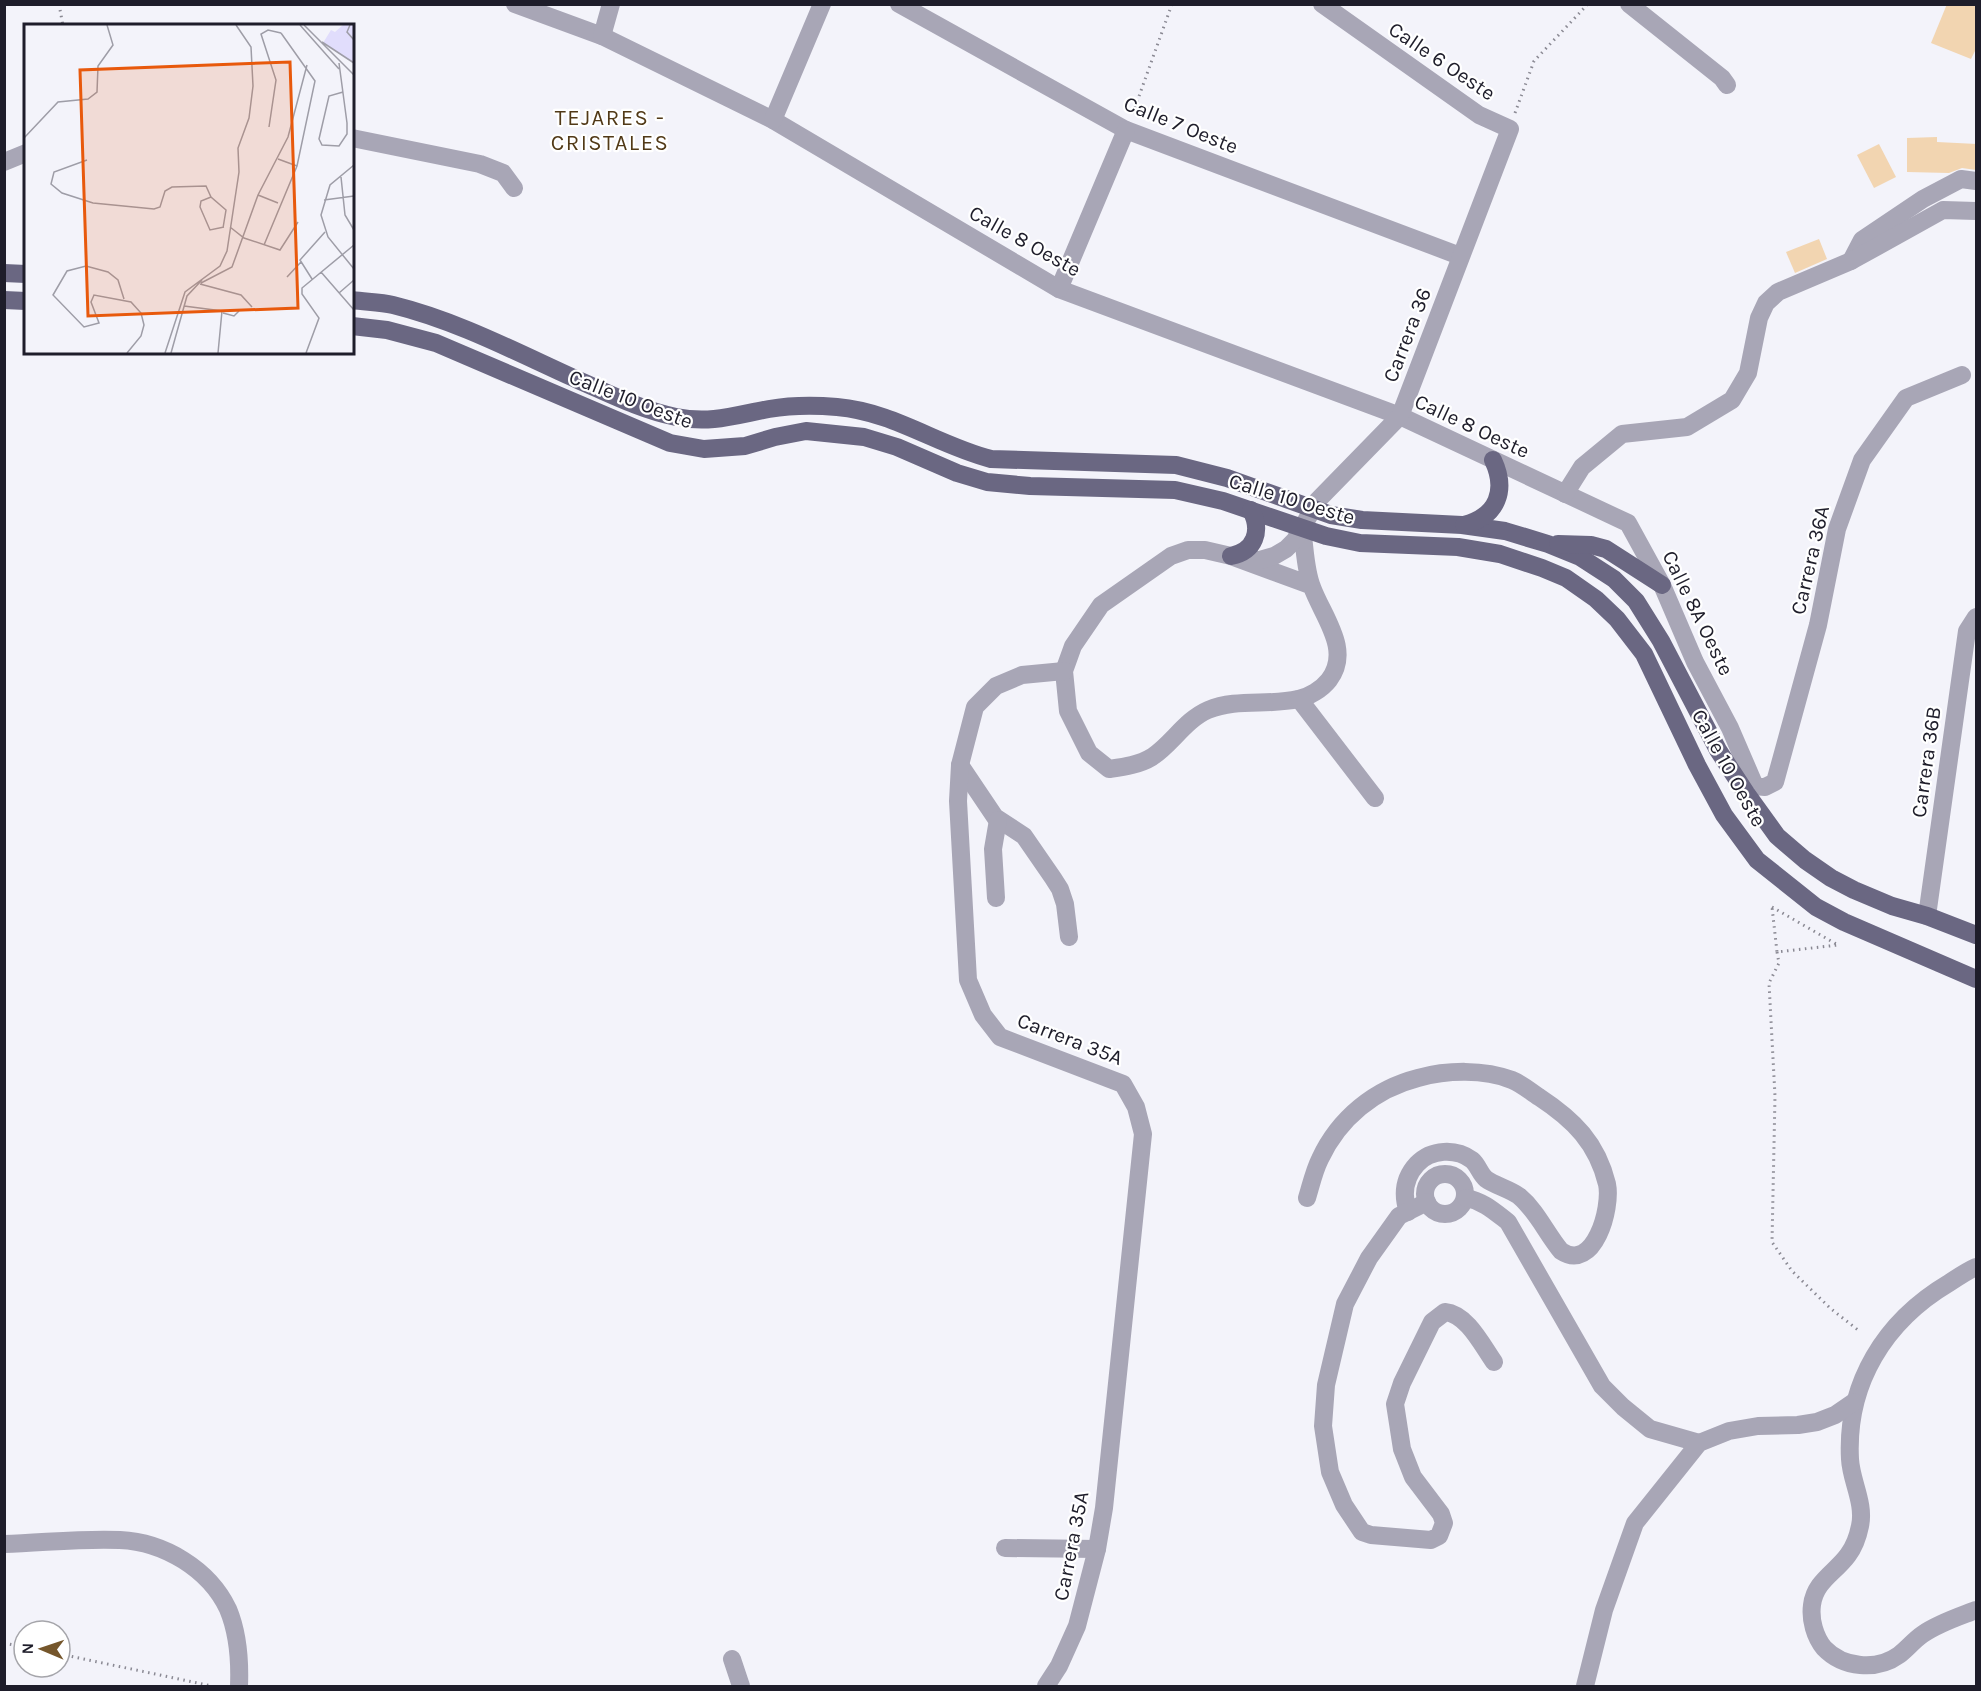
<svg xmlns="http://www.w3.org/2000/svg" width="1981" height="1691" font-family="Karla,sans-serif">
	<rect width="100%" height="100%" fill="#f3f3fa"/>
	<g fill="#f2d5b1">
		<polygon points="1947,4 1977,4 1977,47 1971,59 1931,43"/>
		<polygon points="1937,137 1937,142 1977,144 1976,170 1962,168 1949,173 1907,172 1907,138"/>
		<polygon points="1879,144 1896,177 1874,188 1857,155"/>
		<polygon points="1819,239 1827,259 1795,273 1786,252"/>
	</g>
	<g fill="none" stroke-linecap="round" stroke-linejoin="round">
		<g stroke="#8a8993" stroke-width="3" stroke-dasharray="1.5 4.5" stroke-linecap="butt">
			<polyline points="59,4 63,26"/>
			<polyline points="1133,113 1172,4"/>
			<polyline points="1515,113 1534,61 1588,4"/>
			<polygon points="1772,907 1838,945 1777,952"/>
			<polyline points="1777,952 1779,963 1769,983 1775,1096 1772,1242 1792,1271 1830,1308 1858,1330"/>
			<polyline points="4,1643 24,1647"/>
			<polyline points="60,1654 212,1686"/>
		</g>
		<g stroke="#a8a6b6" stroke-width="18">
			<polyline points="515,4 602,36 773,120 1059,289 1400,416 1628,523 1662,585 1695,662 1730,728 1755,786 1765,787 1775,782 1818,625 1837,529 1862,460 1906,398 1962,375"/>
			<polyline points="899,4 1126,130 1460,256"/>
			<polyline points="1629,4 1722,78 1727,85"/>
			<polyline points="602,36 611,4"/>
			<polyline points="773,120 822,4"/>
			<polyline points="352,138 480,164 503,173 514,188"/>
			<polyline points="4,162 26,153"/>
			<polyline points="1851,261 1862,240 1923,199 1961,179 1976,181"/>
			<polyline points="1059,289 1126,130"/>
			<polyline points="1565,494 1582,467 1622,434 1687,427 1732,400 1748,373 1759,318 1766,303 1778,292 1851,261 1943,210 1976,211"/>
			<path d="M1302,529C1305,547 1305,570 1312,587C1323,617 1352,650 1329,680C1322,689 1309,697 1298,699C1268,706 1237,698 1208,710C1185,720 1172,744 1152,757C1139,765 1123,767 1109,769L1089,753L1068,711L1064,671L1073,646L1101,605L1171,556L1188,550H1205L1231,556L1310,585"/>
			<polyline points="1246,560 1260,560 1274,556 1286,549 1295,540 1318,500 1400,416 1510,129 1479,115 1322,4"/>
			<polyline points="1299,699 1375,798"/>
			<polyline points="960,765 995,817 1024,836 1053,878 1060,889 1065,904 1069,937"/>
			<polyline points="996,898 993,849 998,820"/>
			<polyline points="1927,916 1967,631 1976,617"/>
			<circle cx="1445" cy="1194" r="20"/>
			<path d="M1307,1198C1311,1185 1314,1171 1320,1159C1339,1118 1375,1089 1418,1078C1447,1070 1484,1069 1512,1080C1522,1084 1531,1092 1539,1097C1574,1120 1597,1143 1607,1184C1612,1208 1594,1273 1561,1251C1546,1233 1537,1211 1519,1196C1509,1189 1494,1185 1486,1179C1480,1174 1478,1165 1472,1160C1456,1148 1431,1149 1417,1164C1404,1178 1402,1194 1408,1212"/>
			<path d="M1466,1198C1483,1201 1494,1211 1508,1222L1602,1386L1623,1407L1650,1429L1699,1443"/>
			<path d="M1427,1202L1399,1216L1369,1258L1345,1304L1326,1385L1323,1426L1330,1472L1344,1505L1362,1532L1371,1535L1431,1540L1439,1536L1444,1523L1441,1514L1413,1477L1402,1449L1395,1404L1402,1383L1432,1322L1445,1312C1467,1314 1482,1345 1494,1362"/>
			<path d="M1976,1267C1967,1271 1958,1277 1949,1283C1885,1321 1846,1383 1850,1459C1851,1481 1865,1503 1860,1526C1858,1536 1854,1547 1848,1555C1835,1573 1815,1581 1812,1605C1810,1620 1815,1637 1824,1648C1843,1668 1877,1671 1899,1655C1907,1649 1914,1640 1923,1634C1939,1623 1958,1617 1976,1610"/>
			<path d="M4,1544C43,1543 82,1538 120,1540C164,1542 209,1569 228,1609C238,1633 240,1661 239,1686"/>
			<polyline points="1005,1548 1097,1549"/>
			<polyline points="732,1659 741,1686"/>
			<polyline points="1046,1686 1059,1666 1077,1626 1097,1549 1104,1508 1143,1134 1136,1107 1123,1084 1000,1037 983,1015 968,980 958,801 960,765 975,707 996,686 1022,675 1064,671"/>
			<polyline points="1585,1686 1604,1610 1635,1523 1699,1443 1729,1431 1758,1426 1798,1425 1817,1422 1835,1415 1854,1402"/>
		</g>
		<g stroke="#6a6782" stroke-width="18">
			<polyline points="4,273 26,274"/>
			<polyline points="4,300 26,301"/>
			<path d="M352,300C366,302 380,302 393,305C458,321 518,353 578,380C610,394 641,410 676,417C711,424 736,415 769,409C792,405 815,405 837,407C894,412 937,445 991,459L1176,465L1227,478L1331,515L1362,520L1462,525L1505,531L1548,544L1580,557L1614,579L1636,601L1661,641L1718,750L1746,793L1777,836L1805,860L1831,878L1854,890L1892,906L1927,916L1976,935"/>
			<polyline points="352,326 387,330 436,343 670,443 704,449 745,446 775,437 806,431 864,437 897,447 957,473 987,482 1030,486 1175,490 1223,501 1326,536 1360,543 1458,547 1500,554 1542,568 1566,578 1596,599 1617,619 1644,654 1697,765 1724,815 1757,860 1816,907 1844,922 1976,979"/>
			<path d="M1464,525C1498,516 1507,490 1493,460"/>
			<polyline points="1558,544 1591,545 1606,549 1662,585"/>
			<path d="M1231,556C1255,551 1262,531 1251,510"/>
		</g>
	</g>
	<g text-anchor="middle" stroke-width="4.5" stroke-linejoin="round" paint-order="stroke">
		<g font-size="21" fill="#1e1d2a" stroke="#fff">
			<text transform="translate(1442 61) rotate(34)" y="7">Calle 6 Oeste</text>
			<text transform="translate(1181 125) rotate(22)" y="7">Calle 7 Oeste</text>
			<text transform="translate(1025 241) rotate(29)" y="7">Calle 8 Oeste</text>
			<text transform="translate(1407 335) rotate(-69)" y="7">Carrera 36</text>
			<text transform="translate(631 399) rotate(21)" y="7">Calle 10 Oeste</text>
			<text transform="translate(1472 426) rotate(25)" y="7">Calle 8 Oeste</text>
			<text transform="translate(1292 499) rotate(17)" y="7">Calle 10 Oeste</text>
			<text transform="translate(1810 560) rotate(-77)" y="7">Carrera 36A</text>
			<text transform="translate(1698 613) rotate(64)" y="7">Calle 8A Oeste</text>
			<text transform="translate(1926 762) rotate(-82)" y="7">Carrera 36B</text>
			<text transform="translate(1729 768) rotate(61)" y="7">Calle 10 Oeste</text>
			<text transform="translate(1070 1039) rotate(21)" y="7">Carrera 35A</text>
			<text transform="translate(1071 1546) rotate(-79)" y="7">Carrera 35A</text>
		</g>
		<g font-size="22" letter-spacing="1.5" fill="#513917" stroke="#fff">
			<text x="610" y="125">TEJARES -<tspan x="610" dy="25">CRISTALES</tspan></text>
		</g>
	</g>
	<g transform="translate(24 24)">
		<rect width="330" height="330" fill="#f3f3fa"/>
		<path d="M319,1H330L329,38L299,19L307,6L311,8Z" fill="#e1ddfc"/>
		<path fill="none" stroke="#9e9da7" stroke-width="1.5" d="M276,1L315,45M280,1L330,51M326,1L323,8L330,16M298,18L330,39M315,39L323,99V110L315,122L298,121L295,115L305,72L319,68M245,103L252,56L237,10L244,6L257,9M0,114L34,78L64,75L73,68L74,42L89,21L83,1M254,135L273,142M63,136L30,148L27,160L38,169L69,179L130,185L136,183L141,167L148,163L182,162L187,173L202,186L199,204M330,141L306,161L297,191L304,213L330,245M317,153L321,191L330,206M234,171L254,179M187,173L177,177L176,183L186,206L200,203M300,176L330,172M206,203L220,214L256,226L274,198M240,221L273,142L291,57L257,9M297,248L330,286M263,253L277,238M288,255L276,236L301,208M177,259L208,243L234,171L264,113L283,41M176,260L217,271L228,283M315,269L330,256M100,275L94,256L84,248L62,242L43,247L29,271L60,303L75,299L67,278L70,271L107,278L117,289L120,301L117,312L103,329M160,282L198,287L194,329M199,289L210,292L215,287M141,329L161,268L196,242L203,227L215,148L214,124L225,94L229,62L227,23L212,1M147,329L163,272L178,256M282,329L295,294L278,270V264L330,221"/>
		<path fill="#e8590c" fill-opacity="0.15" stroke="#e8590c" stroke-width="3" d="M266,38L274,284L64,292L56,46Z"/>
		<rect width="330" height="330" fill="none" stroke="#1e1d2a" stroke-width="3"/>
	</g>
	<rect width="1981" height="1691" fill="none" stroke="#1e1d2a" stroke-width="12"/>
	<g transform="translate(42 1649) rotate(272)"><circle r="28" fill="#ffffff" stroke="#a5a5aa" stroke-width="1.5"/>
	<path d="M0-4.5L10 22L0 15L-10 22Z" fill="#75562b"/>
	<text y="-9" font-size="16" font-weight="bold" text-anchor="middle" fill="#1e1d2a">N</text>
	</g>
</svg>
